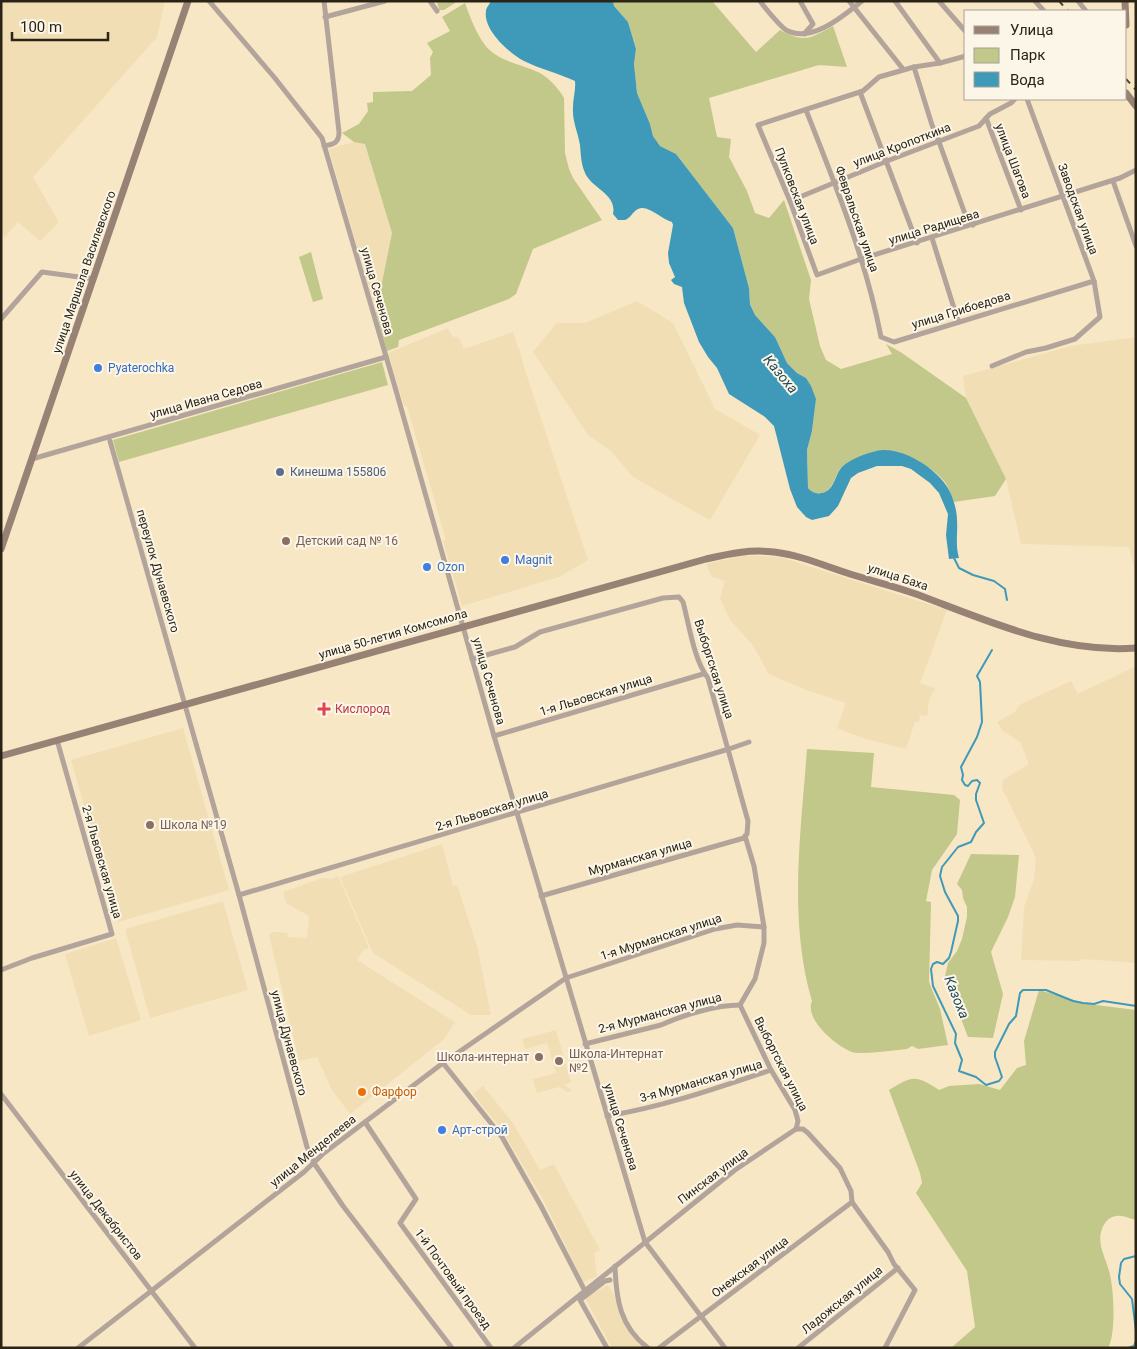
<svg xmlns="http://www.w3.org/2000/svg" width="1137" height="1349" font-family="Roboto,sans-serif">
	<rect width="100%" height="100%" fill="#f8e7c5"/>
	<g fill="#f2deb5">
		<polygon points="1,1 165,1 157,37 33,177 58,221 58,223 40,241 18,222 5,237 1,233"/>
		<polygon points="354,142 365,144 392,233 376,312 329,149"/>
		<polygon points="637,301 673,323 715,409 760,435 710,520 633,477 611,451 588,435 533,352 557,323 585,323"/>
		<polygon points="448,328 452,336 459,338 464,349 513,332 518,348 519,348 524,367 588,560 559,577 462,606 443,541 446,540 407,406 404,406 388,353"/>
		<polygon points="1136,337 1136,576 1129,547 1021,544 1006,479 966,398 963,376 1071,346"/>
		<polygon points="740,556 763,556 783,558 947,610 920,683 935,688 929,700 927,716 920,715 919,722 915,722 906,749 862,738 837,728 846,703 806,690 769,674 752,644 730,620 720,598 725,581 712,577 706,564"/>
		<polygon points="1136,666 1136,963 1083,959 1080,961 1021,960 1024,907 1034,879 1036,858 1002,788 1003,780 1029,764 1020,742 1003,731 997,722 1015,712 1019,705 1071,681 1078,694"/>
		<polygon points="183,728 229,890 118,922 71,760"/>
		<polygon points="442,844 453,886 457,885 477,946 491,1015 471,1015 373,953 340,877"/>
		<polygon points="338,876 369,948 363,950 357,960 455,1022 444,1039 350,1114 332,1090 317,1057 299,1061 269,935 271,934 271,932 280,932 288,933 287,937 307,938 309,916 286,903 283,892 322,878 332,879"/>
		<polygon points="223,901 248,990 150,1018 125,929"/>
		<polygon points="116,938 141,1020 89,1036 65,954"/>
		<polygon points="556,1030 571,1082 564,1085 573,1091 567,1092 559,1087 537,1093 533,1079 556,1073 547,1043 525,1049 522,1039"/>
		<polygon points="483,1086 513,1123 540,1170 554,1164 600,1250 594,1253 597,1276 583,1282 544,1201 502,1130 473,1094"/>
		<polygon points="608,1285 644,1348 612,1348 585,1298"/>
	</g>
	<g fill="#c2c78a">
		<polygon points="437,1 458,1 444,10 439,10"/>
		<path d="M613,1H712L756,52L780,30C805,43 809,39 833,26L847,67L819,65L709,98L717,137L731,139L729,157L747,191L755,213L769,218L784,200L811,280L809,299L820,346L826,360L841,369L892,354L886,344L902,353L966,398L1006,479L995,496L954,502C951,495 949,487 944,481C930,464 898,447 876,451C869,452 851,460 844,465C835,471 836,486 825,492C818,495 812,493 808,488L807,450L812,431L816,399L806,378L797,373L787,363L775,337L755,315L750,303L749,288L733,228L676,154L660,146L653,136L650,124L637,93L634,64L636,49L628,22L614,6Z"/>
		<path d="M465,3C470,17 476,33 485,45C498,62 522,64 540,73C549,78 559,89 564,98L565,153L569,169L573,178L602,220L533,249L516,294L509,299L399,340L398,347L387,351L376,312L392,233L365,144L354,142L342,133L359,124L368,111L367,103L373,102V92L412,91L431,75L430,58L433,52L427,43L450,31L442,17Z"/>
		<polygon points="311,252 323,299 313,302 299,257"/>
		<polygon points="382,362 388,385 119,462 113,440"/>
		<path d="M807,749L874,753L871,787L954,795L960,800L957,834L932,870L926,901L931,902L929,982L940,1009L948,1045L918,1049L912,1046L907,1049C896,1050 861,1055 852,1052C836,1046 804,1019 812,1001C788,919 801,832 807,749Z"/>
		<polygon points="971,854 1019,855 1015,897 1008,917 991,952 1003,994 993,1038 968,1037 950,990 946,988 945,976 948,963 957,951 962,939 967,917 967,907 963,898 962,890 957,884"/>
		<path d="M1039,990L1088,1004L1136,1010V1220C1131,1219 1126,1216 1121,1216C1105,1214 1098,1232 1101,1246C1103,1256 1108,1265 1110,1275C1114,1292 1116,1334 1108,1348H951L975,1327L967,1271L916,1193L922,1183L920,1173L889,1090C912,1076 915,1074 939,1090L949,1086L979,1084L1000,1090L1017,1068L1026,1065L1024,1041Z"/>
	</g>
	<path fill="#3f99b9" d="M491,1H613L614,6L628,22L636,49L634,64L637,93L650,124L653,136L660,146L676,154L733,228L749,288L750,304L755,315L775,337L787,363L797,373L806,378L811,386L816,399L812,431L807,450L808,488C812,493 818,495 825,492C836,487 835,472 844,465C852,459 866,453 876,451C901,445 941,470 951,494C954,502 957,511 957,520C958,533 955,544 959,558L949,559L946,535L948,514L939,493L930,483L911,469L902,466H877L858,473L851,478L838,506L829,516L812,520L806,517L797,507L790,489L774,426L765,417L729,394L717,368L708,357L699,342L684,303L682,287L674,284L671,280L675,277L669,263L668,253L673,225L672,222C662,220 648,204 638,209C632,212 631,218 625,220H618L613,214C617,195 594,189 586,175C581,165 581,156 580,145C578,132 572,121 573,107C573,98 576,90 575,81C558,73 540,69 524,61C509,53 483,30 486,11C486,8 489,5 491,1Z"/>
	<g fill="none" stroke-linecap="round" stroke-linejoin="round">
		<g stroke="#3f99b9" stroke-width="2">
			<polyline points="954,558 959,568 973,575 994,581 1005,589 1007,600"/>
			<polyline points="992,650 977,676 980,682 982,722 977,737 961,767 963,775 962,780 965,785 968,786 972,781 977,780 980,783 976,794 976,800 984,823 976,832 971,842 958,847 942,867 940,876 945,892 958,916 958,921 951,952 949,958 943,964 937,962 933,964 931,969 933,986 956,1034 955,1043 962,1060 959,1071 976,1077 986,1085 999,1081 1002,1077 995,1057 995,1052 1009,1024 1016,1016 1020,993 1023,990 1046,990 1073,1001 1083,1003 1094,1004 1103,1001 1136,1006"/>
			<polyline points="1136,1256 1124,1259 1121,1263 1119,1277 1120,1284 1132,1299 1136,1331"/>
			<polyline points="1128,1348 1134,1346 1136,1341"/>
		</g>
		<g stroke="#b3a49b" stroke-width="5">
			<polyline points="209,1 274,77 322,138 395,387 494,736 645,1242 725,1348"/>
			<path d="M324,1L339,132C339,143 334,144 324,146"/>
			<polyline points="430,1 437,11"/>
			<path d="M760,1C765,8 780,26 786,30C811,44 843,16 862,1"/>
			<polyline points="800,1 813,24 804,34"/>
			<polyline points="849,1 903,69"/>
			<polyline points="895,1 940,63"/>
			<polyline points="939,1 966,32"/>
			<polyline points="1035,1 1044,11"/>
			<polyline points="1078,1 1086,11"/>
			<polyline points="325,17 385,1"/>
			<polyline points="966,56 940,63 914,67 879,77 863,91 758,125 790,201 817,275 861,259 1120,178 1136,170"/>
			<polyline points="914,67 932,125 939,142 965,214 973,225"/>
			<polyline points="860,92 917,243"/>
			<path d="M806,110C835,184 866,259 881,337L894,342L1094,281L1027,99"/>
			<polyline points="986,118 1021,210"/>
			<polyline points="1113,181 1136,246"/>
			<polyline points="790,201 887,161 979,126 990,114 1011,103 1015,99"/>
			<polyline points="932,238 958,321"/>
			<polyline points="1,319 42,272 94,279"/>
			<polyline points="992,366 1026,352 1046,348 1075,339 1100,317 1094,281"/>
			<polyline points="110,441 239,895 307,1147 314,1163 343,1206 452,1348"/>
			<polyline points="32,459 386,357"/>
			<path d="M472,659L515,647L540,632L663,598L679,597L683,602C689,624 694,661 708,678L748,821L747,834L744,838L541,896"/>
			<polyline points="494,736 703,674"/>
			<polyline points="239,895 729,749 749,742"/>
			<polyline points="1,970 32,958 112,934 57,740"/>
			<polyline points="740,1005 755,979 764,943 764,927 754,866 745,836"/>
			<polyline points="740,1005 771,1070 795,1110 798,1121 796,1129"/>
			<path d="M585,1044L661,1025C683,1015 716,1005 740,1005"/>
			<polyline points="443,1063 502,1137 541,1206 585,1291"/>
			<polyline points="1,1094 195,1348"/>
			<path d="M607,1116C663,1107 717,1088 771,1070"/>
			<polyline points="365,1122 416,1199 400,1223 491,1348"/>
			<polyline points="796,1129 803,1129 808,1133 840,1168 851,1191 852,1202 888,1252 894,1264 915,1290 885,1348"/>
			<path d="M615,1266C616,1299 620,1327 648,1348"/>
			<polyline points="78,1348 304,1172 324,1153 443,1063 566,978 715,929 737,925 764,927"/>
			<polyline points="514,1348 735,1170 796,1129"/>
			<polyline points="607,1348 580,1300 605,1281 610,1280"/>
			<polyline points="659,1348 852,1202"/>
			<polyline points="798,1348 898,1268"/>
		</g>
		<g stroke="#988275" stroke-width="7">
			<polyline points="1125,1 1126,25"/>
			<polyline points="1126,93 1136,106"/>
			<polyline points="1,549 188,1"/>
			<path d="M1,756L706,559C728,554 750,549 774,552C800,555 825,566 850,574C872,581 894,586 916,594C986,620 1059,654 1136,648"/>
		</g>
		<g stroke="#4f4736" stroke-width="2" stroke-dasharray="6 6" stroke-linecap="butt">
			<polyline points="1059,1 1068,11"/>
			<polyline points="1126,79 1136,90"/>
		</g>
	</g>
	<g fill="#3f7fe0" stroke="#fcf6e8" stroke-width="2">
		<circle cx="98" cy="368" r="5"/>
		<circle cx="505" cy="560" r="5"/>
		<circle cx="427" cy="567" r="5"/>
		<circle cx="442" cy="1130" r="5"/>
	</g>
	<circle fill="#5c6f8a" stroke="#fcf6e8" stroke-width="2" cx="280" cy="472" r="5"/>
	<g fill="#8d6e63" stroke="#fcf6e8" stroke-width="2">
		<circle cx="286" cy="541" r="5"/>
		<circle cx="150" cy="825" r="5"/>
		<circle cx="539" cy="1057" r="5"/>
		<circle cx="559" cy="1061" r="5"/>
	</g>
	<path fill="#e0444e" stroke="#fcf6e8" stroke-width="2" d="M321.5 701.5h5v5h5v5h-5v5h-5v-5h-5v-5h5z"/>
	<circle fill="#e8710a" stroke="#fcf6e8" stroke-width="2" cx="362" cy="1092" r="5"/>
	<g text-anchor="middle" stroke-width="4" stroke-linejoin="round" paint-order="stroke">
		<g font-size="12" fill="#2a2417" stroke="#fcf6e8">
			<text transform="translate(902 145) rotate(-21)" y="4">улица Кропоткина</text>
			<text transform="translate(1013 161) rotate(69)" y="4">улица Шагова</text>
			<text transform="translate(797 196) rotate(69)" y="4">Пулковская улица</text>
			<text transform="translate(1078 209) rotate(70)" y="4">Заводская улица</text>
			<text transform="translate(857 219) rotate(71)" y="4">Февральская улица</text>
			<text transform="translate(934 227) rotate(-17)" y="4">улица Радищева</text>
			<text transform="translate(84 272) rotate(-71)" y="4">улица Маршала Василевского</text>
			<text transform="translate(377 291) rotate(74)" y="4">улица Сеченова</text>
			<text transform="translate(961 310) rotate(-17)" y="4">улица Грибоедова</text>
			<text transform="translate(206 399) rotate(-16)" y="4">улица Ивана Седова</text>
			<text transform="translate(158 571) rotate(74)" y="4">переулок Дунаевского</text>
			<text transform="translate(898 577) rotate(18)" y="4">улица Баха</text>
			<text transform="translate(393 634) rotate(-16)" y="4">улица 50-летия Комсомола</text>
			<text transform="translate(714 669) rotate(72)" y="4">Выборгская улица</text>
			<text transform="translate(489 681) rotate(74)" y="4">улица Сеченова</text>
			<text transform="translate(596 695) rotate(-17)" y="4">1-я Львовская улица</text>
			<text transform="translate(492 810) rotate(-17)" y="4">2-я Львовская улица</text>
			<text transform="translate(640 857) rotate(-16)" y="4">Мурманская улица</text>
			<text transform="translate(102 862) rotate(74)" y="4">2-я Львовская улица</text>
			<text transform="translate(661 937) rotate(-18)" y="4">1-я Мурманская улица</text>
			<text transform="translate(660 1013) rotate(-15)" y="4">2-я Мурманская улица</text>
			<text transform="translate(289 1043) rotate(75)" y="4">улица Дунаевского</text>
			<text transform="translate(781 1064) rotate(63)" y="4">Выборгская улица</text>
			<text transform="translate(701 1081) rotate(-16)" y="4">3-я Мурманская улица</text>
			<text transform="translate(621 1127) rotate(73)" y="4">улица Сеченова</text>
			<text transform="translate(313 1151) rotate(-39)" y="4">улица Менделеева</text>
			<text transform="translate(713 1176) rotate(-37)" y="4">Пинская улица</text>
			<text transform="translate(106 1215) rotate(52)" y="4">улица Декабристов</text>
			<text transform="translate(750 1267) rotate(-37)" y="4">Онежская улица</text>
			<text transform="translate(453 1279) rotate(54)" y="4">1-й Почтовый проезд</text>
			<text transform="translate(842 1300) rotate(-39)" y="4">Ладожская улица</text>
		</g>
		<g font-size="12" fill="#366cbe" stroke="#fcf6e8" text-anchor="start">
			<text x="108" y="372">Pyaterochka</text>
			<text x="515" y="564">Magnit</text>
			<text x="437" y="571">Ozon</text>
			<text x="452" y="1134">Арт-строй</text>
		</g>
		<g font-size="12" fill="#4e5e75" stroke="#fcf6e8" text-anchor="start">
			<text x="290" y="476">Кинешма 155806</text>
		</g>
		<g font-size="12" fill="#785e54" stroke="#fcf6e8" text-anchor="start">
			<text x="296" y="545">Детский сад № 16</text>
			<text x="160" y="829">Школа №19</text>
			<text x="569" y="1058">Школа-Интернат<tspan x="569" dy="14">№2</tspan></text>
			<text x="529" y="1061" text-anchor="end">Школа-интернат</text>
		</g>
		<g font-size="12" fill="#be3a42" stroke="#fcf6e8" text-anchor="start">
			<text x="335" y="713">Кислород</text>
		</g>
		<g font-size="12" fill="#c56008" stroke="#fcf6e8" text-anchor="start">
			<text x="372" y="1096">Фарфор</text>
		</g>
		<g font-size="14" font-style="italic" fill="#244b5a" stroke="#fcf6e8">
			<text transform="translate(781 374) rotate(50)" y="5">Казоха</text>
			<text transform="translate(957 997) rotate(68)" y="5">Казоха</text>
		</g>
	</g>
	<rect width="1137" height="1349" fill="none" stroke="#2a2417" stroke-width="5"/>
	<rect x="964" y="10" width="162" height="90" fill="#fcf6e8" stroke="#a8a294"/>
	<rect x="974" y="26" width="25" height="8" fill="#988275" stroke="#a8a294"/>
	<text x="1010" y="35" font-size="15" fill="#2a2417">Улица</text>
	<rect x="974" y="48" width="25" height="15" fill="#c2c78a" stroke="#a8a294"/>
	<text x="1010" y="60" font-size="15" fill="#2a2417">Парк</text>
	<rect x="974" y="72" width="25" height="15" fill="#3f99b9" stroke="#a8a294"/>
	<text x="1010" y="85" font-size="15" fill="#2a2417">Вода</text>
	<path d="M12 32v8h96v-8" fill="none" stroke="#2a2417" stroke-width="2.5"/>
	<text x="20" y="32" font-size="15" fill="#2a2417" stroke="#fcf6e8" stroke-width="4" paint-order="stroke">100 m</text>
</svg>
